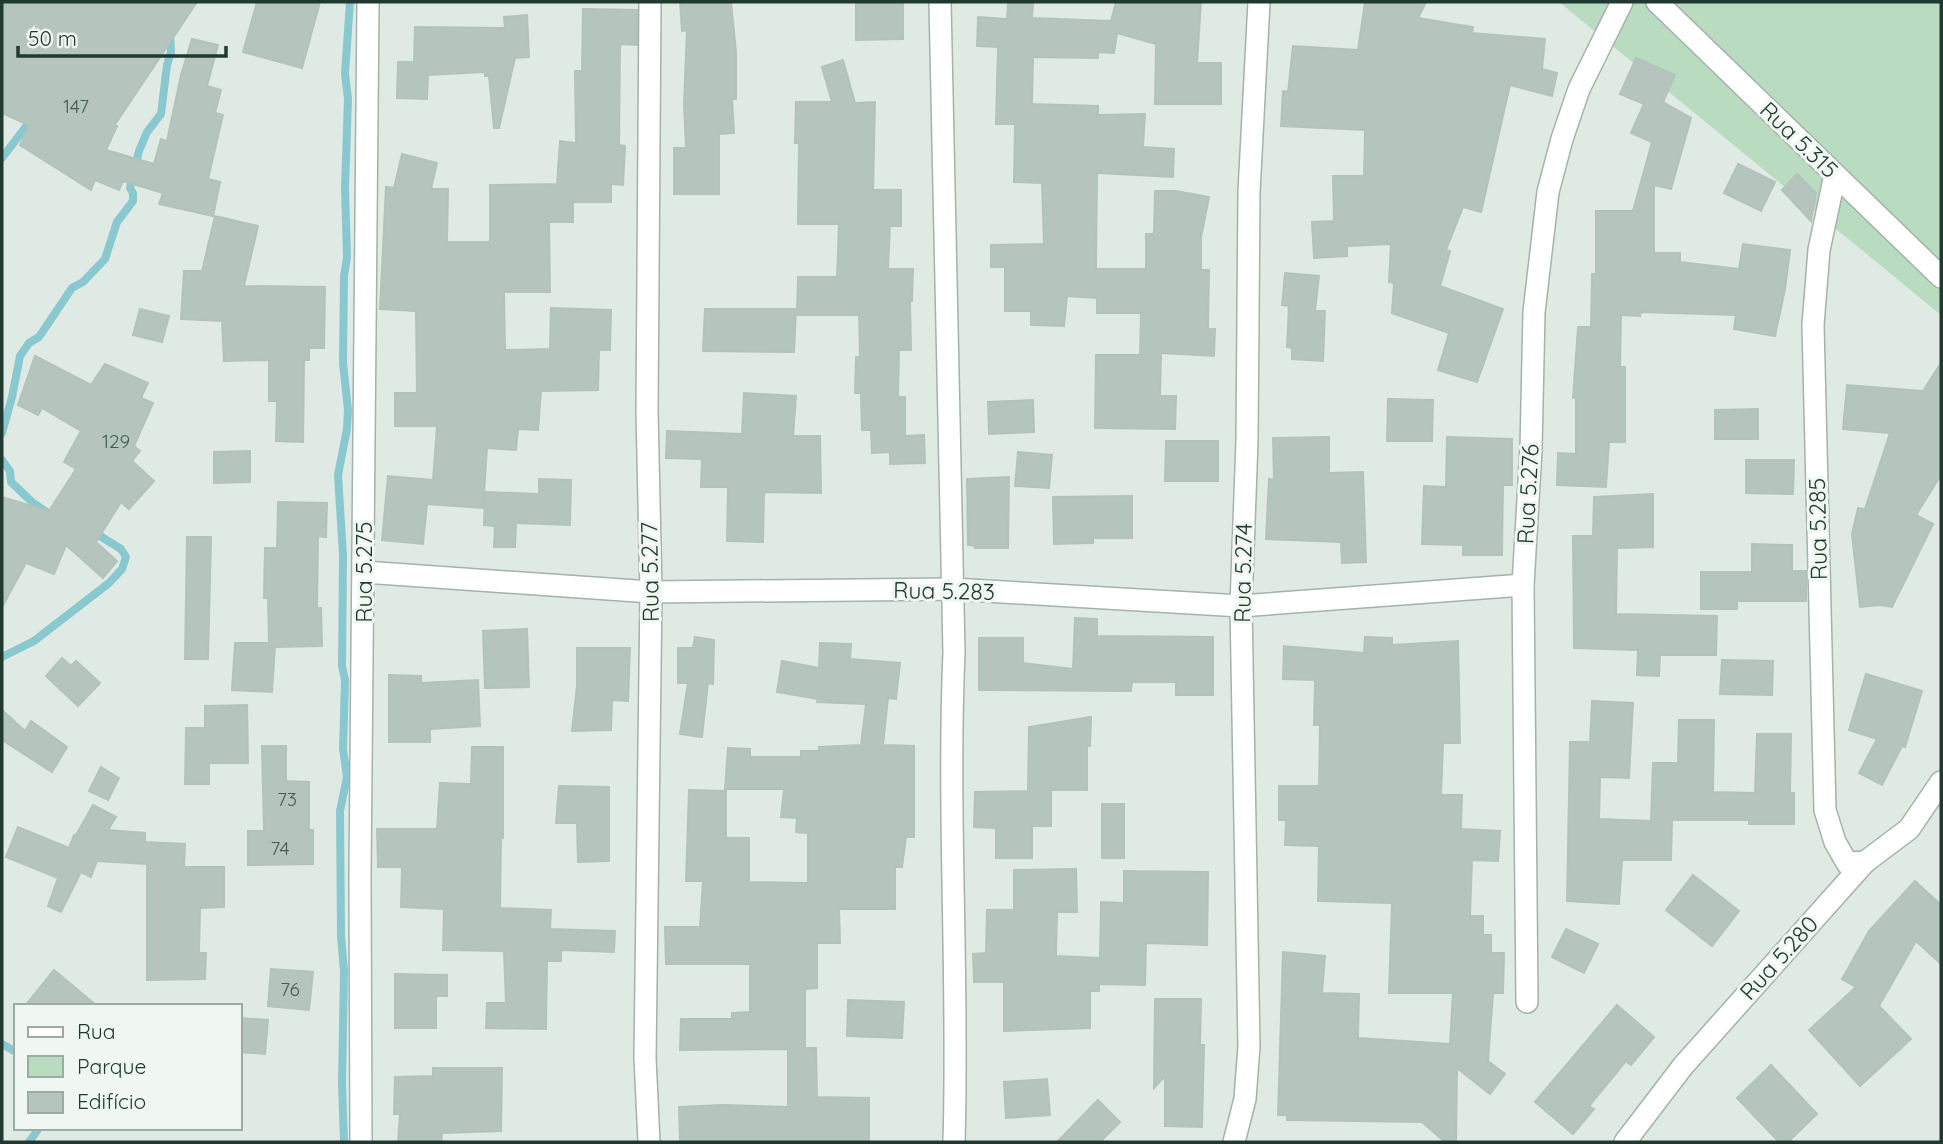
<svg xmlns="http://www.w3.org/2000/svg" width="1943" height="1144" font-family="Quicksand,sans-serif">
	<rect width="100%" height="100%" fill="#e0eae5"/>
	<polygon fill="#b9dbc0" points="1559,2 1941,2 1941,315"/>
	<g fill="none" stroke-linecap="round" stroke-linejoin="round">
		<g stroke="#89c8ce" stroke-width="8">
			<polyline points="2,158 34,116"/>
			<polyline points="2,433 12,397 20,356 29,343 39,337 72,288 83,282 105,259 117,222 133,201 133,193 130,188 139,151 147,132 161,114 167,65 171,52 170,32"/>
			<polyline points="2,460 10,471 11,482 32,502 48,513"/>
			<polyline points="2,657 34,641 109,583 122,569 126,557 121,549 92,531"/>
			<polyline points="2,1044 16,1052"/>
			<polyline points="29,1142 39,1128"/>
			<polyline points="344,1142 342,1083 344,971 341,936 340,811 347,777 343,749 345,680 342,666 343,555 338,475 347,429 348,410 343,363 344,276 347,257 345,188 348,99 345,74 350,2"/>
		</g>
	</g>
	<g fill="#b5c5be" stroke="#b2c3bb" stroke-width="2">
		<polygon points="2,2 197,2 114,126 117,126 106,150 154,164 161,139 167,141 181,75 192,39 218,45 207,86 221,90 215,113 223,115 208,179 220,182 213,216 159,204 163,193 123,181 119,190 95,180 91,190 20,145 29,125 2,113"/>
		<polygon points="257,2 320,2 302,68 243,52"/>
		<polygon points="680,2 731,2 736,52 736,99 732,99 734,133 719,134 719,194 674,194 674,148 686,148 684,105 687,30 682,31"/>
		<polygon points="856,2 903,2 903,39 856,40"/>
		<polygon points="1116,2 1201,2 1197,63 1221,63 1221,104 1155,104 1156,44 1117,33 1114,53 1098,52 1098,58 1033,57 1032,104 1098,106 1098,115 1145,114 1143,147 1174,149 1173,177 1097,173 1096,269 1146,269 1146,234 1154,234 1155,191 1176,191 1209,197 1201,237 1201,270 1209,270 1208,329 1215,329 1214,356 1161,353 1160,396 1176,396 1175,429 1095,428 1096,355 1140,355 1141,313 1097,313 1097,298 1067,296 1064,326 1031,325 1031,311 1005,311 1005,267 991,267 991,245 1044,244 1042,183 1014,182 1015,124 996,124 998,47 977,46 978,17 1007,19 1008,4 1033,4 1032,18 1111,21"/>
		<polygon points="1365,2 1426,2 1418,18 1473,27 1472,33 1545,39 1542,69 1557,73 1552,96 1510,85 1481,212 1463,207 1446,250 1450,251 1440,286 1503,309 1477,382 1438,370 1449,333 1392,313 1394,283 1389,282 1391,244 1347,246 1347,256 1314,258 1312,222 1334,221 1333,176 1364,176 1365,130 1281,126 1283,91 1288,92 1293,46 1358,50"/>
		<polygon points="583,9 637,10 637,45 620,44 619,145 625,146 623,185 611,184 611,202 573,202 573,222 549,222 550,292 504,292 505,350 550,349 551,308 611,310 610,350 599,350 598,390 541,391 538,430 518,429 516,450 487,448 483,508 427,504 423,544 382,540 388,476 433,480 437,426 395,426 395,393 417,393 416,311 380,309 386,187 394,188 402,154 437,163 431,189 448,189 447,242 490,242 490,185 557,184 560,141 576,143 575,71 582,71"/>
		<polygon points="527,15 529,57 515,58 499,128 494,128 489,76 485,76 485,72 428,75 427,99 397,98 398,62 414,62 415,27 505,28 504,17"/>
		<polygon points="1636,58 1675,75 1663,102 1691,118 1671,189 1654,185 1654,253 1680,253 1680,262 1739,269 1743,244 1790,250 1785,289 1775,336 1734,329 1736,315 1641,312 1640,316 1621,315 1620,367 1625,367 1625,442 1609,442 1606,487 1557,485 1558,453 1576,454 1576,398 1573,398 1578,327 1591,327 1592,274 1596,274 1596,211 1633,211 1652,142 1631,133 1644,104 1620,94"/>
		<polygon points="843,60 855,103 875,102 873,190 901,190 901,226 890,226 888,269 913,269 912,301 910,301 911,350 899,350 898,397 905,397 905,436 924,435 925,463 890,464 890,452 872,453 871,430 862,430 861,393 855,393 856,357 860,357 859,315 797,315 798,277 837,277 839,224 798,224 799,143 795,143 796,102 832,102 822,67"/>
		<polygon points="1738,164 1775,182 1761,211 1724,193"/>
		<polygon points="1797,174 1816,193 1811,221 1782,190"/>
		<polygon points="215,216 258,226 244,286 325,287 324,348 309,348 309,360 304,360 303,442 276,441 277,401 269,401 269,360 224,361 222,321 181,319 184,271 202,271"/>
		<polygon points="1285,273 1319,276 1315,311 1325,311 1323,361 1292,359 1292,348 1287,347 1289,306 1282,305"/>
		<polygon points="140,309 169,316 162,342 133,335"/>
		<polygon points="705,309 796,309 794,352 703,351"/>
		<polygon points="35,356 91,385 105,364 148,383 141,398 153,403 134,446 140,451 132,461 154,481 129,509 121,502 96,542 117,561 103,578 66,545 54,574 26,563 2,607 2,497 49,511 76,469 64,462 81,431 42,408 38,415 18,405"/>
		<polygon points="1941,363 1941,475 1916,515 1933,524 1892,607 1880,605 1860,607 1852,534 1858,508 1865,509 1890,433 1843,429 1847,385 1923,391"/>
		<polygon points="744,393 796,396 793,436 820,436 821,493 764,492 763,542 727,541 728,487 701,487 702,459 666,458 667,431 742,434"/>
		<polygon points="1388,399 1433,400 1432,441 1387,441"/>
		<polygon points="1033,400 1034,432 989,434 988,402"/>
		<polygon points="1758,409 1758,439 1715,439 1715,410"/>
		<polygon points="1329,437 1329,473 1363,472 1366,562 1342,563 1341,542 1266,539 1269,479 1274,480 1273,438"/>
		<polygon points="1447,437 1512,439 1512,485 1503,485 1502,555 1463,555 1463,545 1422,544 1424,486 1446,487"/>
		<polygon points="1166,441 1218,441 1218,481 1165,481"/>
		<polygon points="250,451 250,482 214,483 214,452"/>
		<polygon points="1018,452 1052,455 1049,488 1015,486"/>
		<polygon points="1746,460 1794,460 1793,494 1746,493"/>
		<polygon points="1009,477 1008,548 975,548 975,546 968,545 967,479"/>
		<polygon points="539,479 571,480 570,525 516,523 515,547 494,547 495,526 484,525 485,492 539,494"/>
		<polygon points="1653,494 1653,547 1617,548 1616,614 1717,616 1716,655 1660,655 1659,676 1637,675 1638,650 1574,648 1573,536 1593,536 1594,497"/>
		<polygon points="1132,496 1132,538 1093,538 1093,543 1054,544 1053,497"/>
		<polygon points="278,502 327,503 326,537 318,536 317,608 321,608 322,646 275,647 272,692 232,690 235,643 269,643 268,598 264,598 265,548 277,548"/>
		<polygon points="187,537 211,537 208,659 185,659"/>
		<polygon points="1752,544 1792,545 1792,571 1806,571 1806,601 1737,601 1737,609 1701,609 1701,572 1752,572"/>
		<polygon points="1075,618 1097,619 1097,636 1213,637 1213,695 1176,695 1176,682 1132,682 1131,691 979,690 979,638 1023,638 1023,663 1073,669"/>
		<polygon points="527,629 529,687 485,688 483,631"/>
		<polygon points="695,637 714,640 713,684 708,683 702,737 680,734 688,683 678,683 678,648 693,648"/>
		<polygon points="1365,637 1392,638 1392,645 1458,641 1460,743 1443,743 1441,795 1462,795 1461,829 1500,831 1498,861 1472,860 1470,916 1483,916 1483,935 1491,935 1491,953 1504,953 1503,993 1493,993 1488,1061 1505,1074 1490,1094 1457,1068 1456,1142 1445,1142 1422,1122 1287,1120 1287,1115 1278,1115 1283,952 1325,956 1322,993 1359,994 1358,1038 1450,1044 1453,993 1389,993 1392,903 1318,901 1319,846 1285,845 1286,820 1279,820 1279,786 1319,786 1320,725 1314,725 1315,680 1283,679 1284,646 1364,653"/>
		<polygon points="820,643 851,644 850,659 900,663 896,699 888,698 883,745 914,746 914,837 906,837 902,867 895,867 895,909 839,909 840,943 817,943 817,988 805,989 805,1048 816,1048 817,1097 869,1098 869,1142 680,1142 679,1107 723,1105 788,1107 788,1049 680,1050 681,1019 732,1019 732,1013 750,1012 750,964 666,964 665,927 700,927 703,881 686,881 689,790 726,791 726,838 749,838 749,882 808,883 808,833 796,832 797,818 781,817 784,789 725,789 728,748 750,749 750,757 801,757 801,751 819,751 819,747 861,745 866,704 817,702 818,699 777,692 782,661 819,668"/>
		<polygon points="577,648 630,648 628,701 612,700 611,730 572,731 577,686"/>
		<polygon points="62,658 71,666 76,661 100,683 78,706 46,676"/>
		<polygon points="1722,660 1773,661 1772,695 1720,694"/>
		<polygon points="1866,674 1922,691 1905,747 1902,746 1882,785 1859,773 1877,739 1849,730"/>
		<polygon points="389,675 421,676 421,683 478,680 480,726 430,729 430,742 389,742"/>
		<polygon points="1592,701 1633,703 1629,778 1600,777 1599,819 1651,821 1653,763 1678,763 1679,720 1714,720 1713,792 1755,793 1757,734 1791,734 1790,793 1794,793 1794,824 1749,824 1749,820 1672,820 1671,860 1622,860 1619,904 1567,901 1570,742 1590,742"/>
		<polygon points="247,705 248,763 209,763 209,784 185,784 186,728 205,728 205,706"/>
		<polygon points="2,710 25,731 31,721 67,747 52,772 2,740"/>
		<polygon points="1091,717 1090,746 1087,746 1087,790 1051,790 1051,826 1032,826 1032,858 996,858 996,828 974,827 975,792 1028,791 1029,727"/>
		<polygon points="262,746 286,746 286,781 309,782 309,830 313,830 313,864 248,865 248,831 264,831"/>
		<polygon points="472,747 503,747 503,838 501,838 500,908 551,910 550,929 615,931 614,952 561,950 561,961 547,961 546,1029 486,1028 487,1003 506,1003 504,951 443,950 444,909 401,907 402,867 378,867 377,829 437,829 440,783 471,784"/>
		<polygon points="101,767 119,778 108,800 89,791"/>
		<polygon points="559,786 609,787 609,861 578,862 577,823 556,823"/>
		<rect x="1102" y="804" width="22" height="54"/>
		<polygon points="93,805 116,817 108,830 145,833 145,842 185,844 184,867 224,867 224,907 200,908 199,953 206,953 205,979 147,980 147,864 97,861 91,877 81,872 61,912 48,906 58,878 6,857 18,827 69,848 74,835 76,835"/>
		<polygon points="1076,869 1077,912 1057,912 1056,956 1100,958 1101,902 1124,903 1124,871 1208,872 1207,945 1146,943 1145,985 1099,984 1099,991 1090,991 1090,1028 1004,1031 1004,982 974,982 973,954 986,953 987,910 1014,910 1014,870"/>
		<polygon points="1693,875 1739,911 1712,946 1666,910"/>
		<polygon points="1915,881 1941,905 1941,964 1916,941 1879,1006 1911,1039 1860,1086 1809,1030 1856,987 1842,979 1869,931"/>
		<polygon points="1566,929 1598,944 1584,973 1552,957"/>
		<polygon points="271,969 313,972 309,1010 268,1006"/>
		<polygon points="54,970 97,1006 25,1006"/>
		<polygon points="395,974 447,975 447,996 436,996 436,1028 395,1028"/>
		<polygon points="1155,999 1201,999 1200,1045 1204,1045 1202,1127 1165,1126 1165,1076 1154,1088"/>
		<polygon points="848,1000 904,1002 902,1038 847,1036"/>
		<polygon points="1617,1005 1654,1037 1631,1065 1626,1061 1589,1106 1594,1109 1573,1134 1535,1102"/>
		<polygon points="240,1018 268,1020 265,1054 240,1052"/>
		<polygon points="1771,1065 1817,1114 1788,1142 1779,1142 1737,1098"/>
		<polygon points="433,1068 502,1068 501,1131 442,1133 441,1142 398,1142 400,1114 394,1114 395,1077 433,1076"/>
		<polygon points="1047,1079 1050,1115 1006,1118 1004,1082"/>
		<polygon points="1098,1100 1120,1122 1100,1142 1057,1142"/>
	</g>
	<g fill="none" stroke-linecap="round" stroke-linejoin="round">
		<g stroke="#a3b2ab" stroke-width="24">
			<g id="street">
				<path d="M940,2L954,652C947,815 959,979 954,1142"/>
				<polyline points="1657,2 1941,277"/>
				<polyline points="1835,175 1819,250 1813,325 1825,810 1835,842 1847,863 1865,862"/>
				<polyline points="364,572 651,592 952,589 1241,606 1523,585"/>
				<polyline points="1527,1002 1523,585 1531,449 1534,312 1548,192 1562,139 1579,89 1622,2"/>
				<polyline points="361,1142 360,876 368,2"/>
				<polyline points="649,1142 645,1058 651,592 647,411 650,2"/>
				<polyline points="1234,1142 1245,1099 1249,1046 1241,606 1247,440 1249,192 1259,2"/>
				<polyline points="1625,1142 1683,1066 1865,862 1909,829 1941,782"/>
			</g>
		</g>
		<use href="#street" stroke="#fff" stroke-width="21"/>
	</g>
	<g text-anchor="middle" stroke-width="6" stroke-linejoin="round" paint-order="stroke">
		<g font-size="19" fill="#465d54">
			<text x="76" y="113">147</text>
			<text x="116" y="448">129</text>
			<text x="287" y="806">73</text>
			<text x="280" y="855">74</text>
			<text x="290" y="996">76</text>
		</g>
		<g font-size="23" fill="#213a31" stroke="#f0f7f3">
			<text transform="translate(1799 140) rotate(44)" y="8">Rua 5.315</text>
			<text transform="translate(1528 494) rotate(-87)" y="8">Rua 5.276</text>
			<text transform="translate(1818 529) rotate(-91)" y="8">Rua 5.285</text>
			<text transform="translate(364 572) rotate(-90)" y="8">Rua 5.275</text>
			<text transform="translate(650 572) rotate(-91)" y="8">Rua 5.277</text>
			<text transform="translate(1243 573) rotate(-89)" y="8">Rua 5.274</text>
			<text transform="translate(944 591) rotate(1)" y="8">Rua 5.283</text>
			<text transform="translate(1779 958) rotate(-48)" y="8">Rua 5.280</text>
		</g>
	</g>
	<rect width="1943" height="1144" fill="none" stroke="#213a31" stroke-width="7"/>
	<rect x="14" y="1004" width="228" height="126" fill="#f0f7f3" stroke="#9daba5" stroke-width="2"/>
	<rect x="28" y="1027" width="35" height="10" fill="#ffffff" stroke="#9daba5" stroke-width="2"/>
	<text x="77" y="1039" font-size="21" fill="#213a31">Rua</text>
	<rect x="28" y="1056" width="35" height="21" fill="#b9dbc0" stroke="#9daba5" stroke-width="2"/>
	<text x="77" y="1074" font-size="21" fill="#213a31">Parque</text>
	<rect x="28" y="1092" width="35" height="21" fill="#b5c5be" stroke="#9daba5" stroke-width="2"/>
	<text x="77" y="1109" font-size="21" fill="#213a31">Edifício</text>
	<path d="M18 46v10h208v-10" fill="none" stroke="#213a31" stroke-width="3.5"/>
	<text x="28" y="46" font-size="21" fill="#213a31" stroke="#f0f7f3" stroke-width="5" paint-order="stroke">50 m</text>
</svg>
